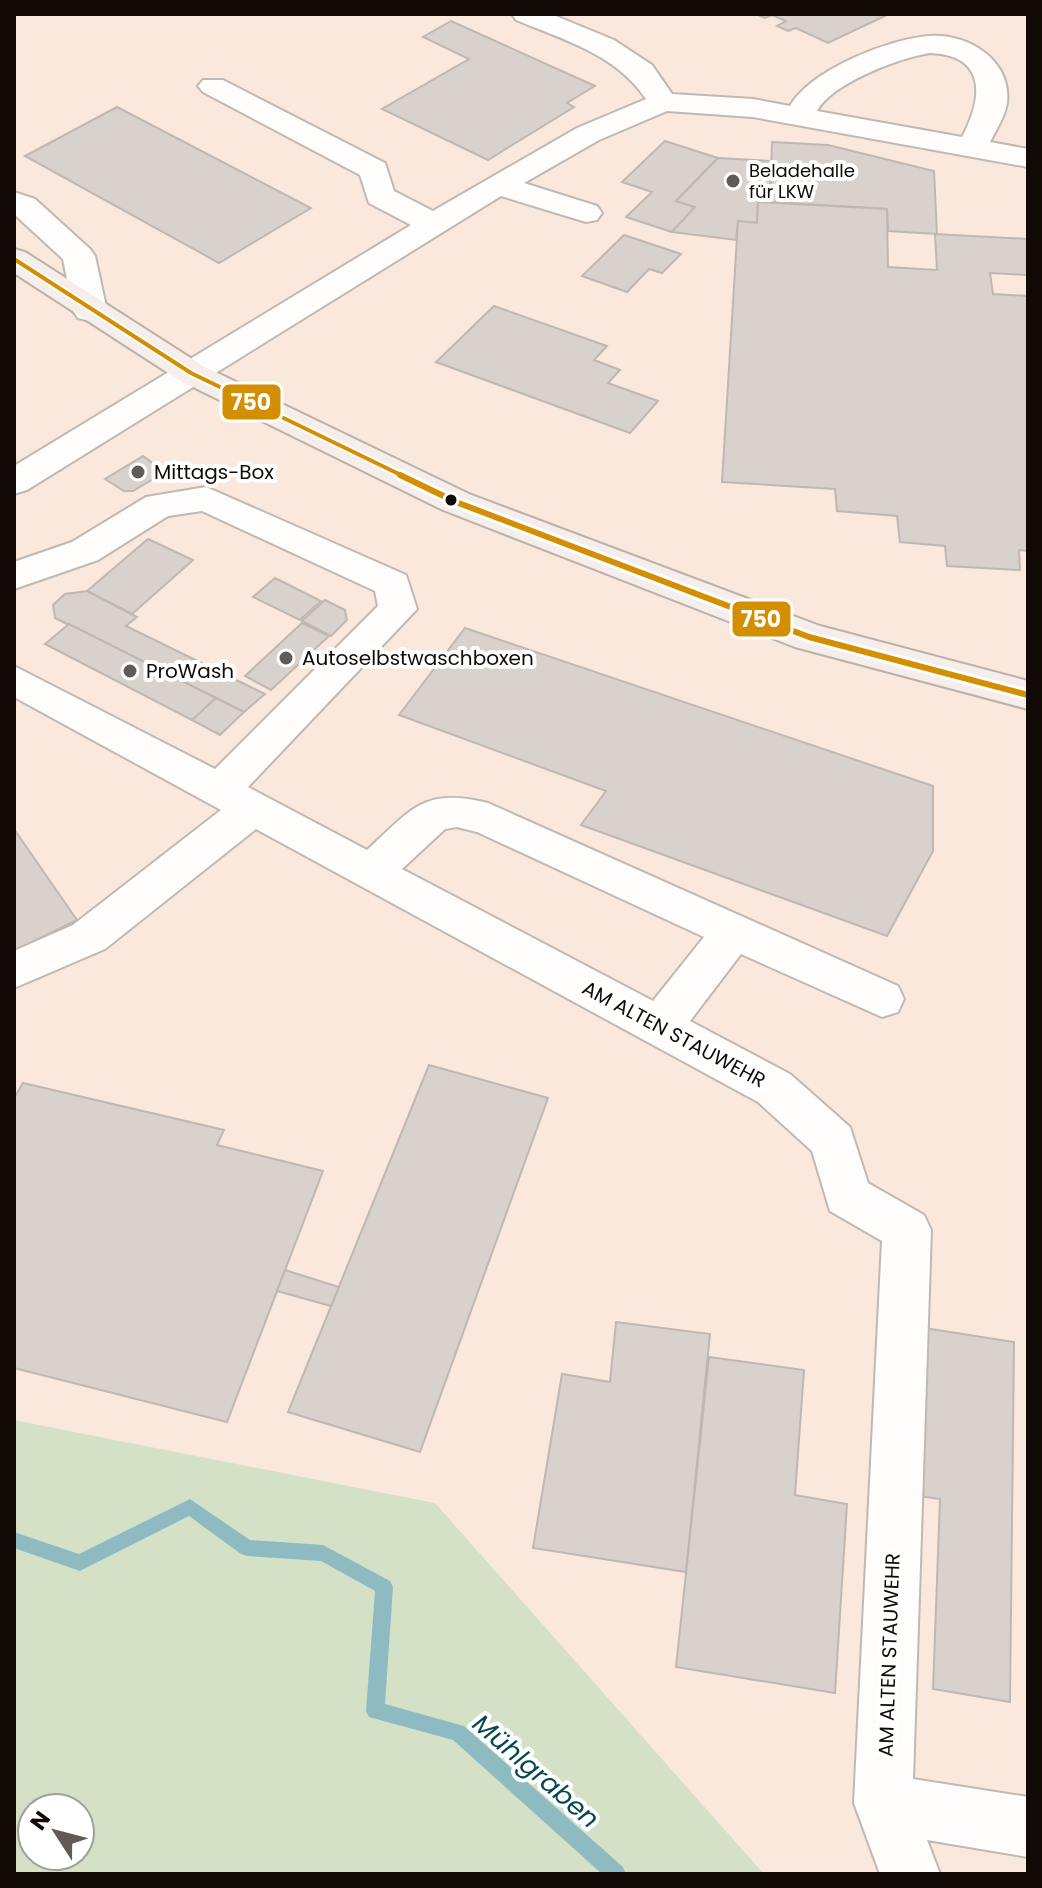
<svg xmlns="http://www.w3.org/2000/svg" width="1042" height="1888" font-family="Poppins,sans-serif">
	<rect width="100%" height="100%" fill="#f8f0eb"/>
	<polygon fill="#fae8dd" points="14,14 1028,14 1028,1874 764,1874 435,1503 14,1420"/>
	<path fill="#d5e1c7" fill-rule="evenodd" d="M14,1420L435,1503L764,1874H14ZM32,1808H80V1856H32Z"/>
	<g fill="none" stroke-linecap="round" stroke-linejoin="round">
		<polygon fill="#8ebbc2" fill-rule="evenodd" points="190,1499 250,1540 323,1545 390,1581 393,1587 385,1704 464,1726 623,1867 626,1874 602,1874 453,1740 369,1717 366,1711 375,1591 321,1561 247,1556 241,1554 189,1516 80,1571 14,1548 14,1532 79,1554"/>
	</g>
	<g fill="#d9d1cc" stroke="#bfb7b2" stroke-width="2">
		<polygon points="756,14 889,14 828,43 796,28 788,31 777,26 786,21 772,15 765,18"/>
		<polygon points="451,21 595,86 567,103 574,107 488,160 382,109 469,59 423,37"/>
		<polygon points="117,107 311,208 219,263 25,156"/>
		<polygon points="665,141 718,158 676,201 695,207 672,232 626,217 652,192 622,182"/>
		<polygon points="772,142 828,145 934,171 937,234 888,231 887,209 770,202"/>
		<polygon points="718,158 771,161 769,202 758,202 757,223 738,221 736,240 672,232 695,207 676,201"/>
		<polygon points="758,202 887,209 888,267 937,270 935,234 1028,239 1028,275 990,273 993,294 1028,296 1028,551 1019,550 1020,570 947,566 945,546 900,542 897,516 837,511 835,489 722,482 738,221 757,223"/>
		<polygon points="624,235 681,254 662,273 649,269 627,292 582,276"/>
		<polygon points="494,306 607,346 594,360 620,370 608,383 658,401 630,433 436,362"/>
		<polygon points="143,456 161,469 160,475 133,491 124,491 105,479"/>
		<polygon points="148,539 193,560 132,614 87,591"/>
		<polygon points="275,578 321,601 300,620 253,597"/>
		<polygon points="87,591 137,617 126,626 265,694 244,712 55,618 53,605 65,594"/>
		<polygon points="325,600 345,610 347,620 331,636 302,621"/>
		<polygon points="302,623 329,636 271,690 245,676"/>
		<polygon points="69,624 216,698 192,720 45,644"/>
		<polygon points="465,628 933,786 933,851 887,936 581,825 606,791 399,715"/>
		<polygon points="216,698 244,712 220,735 192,720"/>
		<polygon points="14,829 77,920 14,951"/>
		<polygon points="429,1065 548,1098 420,1452 288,1412"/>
		<polygon points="23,1083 224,1130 217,1145 323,1171 227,1422 14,1368 14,1098"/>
		<polygon points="285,1270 339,1287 331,1306 277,1291"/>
		<polygon points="616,1322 710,1334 686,1572 533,1548 562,1374 610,1382"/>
		<polygon points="912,1326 1014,1342 1010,1702 933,1689 940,1499 904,1494"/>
		<polygon points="709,1357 804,1370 795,1495 847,1504 835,1693 676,1667"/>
	</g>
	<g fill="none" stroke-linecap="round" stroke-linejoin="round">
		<g stroke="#c0b8b3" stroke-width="4">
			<g id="minor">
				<path d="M512,14H551L614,40L652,65L672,94L753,99L790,106C811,70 888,39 929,36C968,33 1012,60 1007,103C1005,117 996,130 990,142L1028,149V167L753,117L667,111L599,140L524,183L597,206L602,213L597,220L586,222L501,196L27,490L14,494V466L411,225L369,203L360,175L203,92L198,86L203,80H223L385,163L394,191L433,211L577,128L646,99C616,54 564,40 516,20ZM930,53C987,55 983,98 962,137L817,111C832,83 899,58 930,53Z"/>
				<polygon points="14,192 35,199 90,249 95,256 107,311 102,318 90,321 78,318 73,311 63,259 14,214"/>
				<path d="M206,487L406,575L417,609L248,787L367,850C412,809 423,787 488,803L898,986L904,999L898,1012L882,1017L741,954L690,1021L790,1074L850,1127L868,1183L924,1215L931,1230L913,1779L1028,1797V1857L927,1840L940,1874H880L854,1803L882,1241L830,1211L812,1151L758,1102L256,829L105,949L14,988V951L73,925L221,810L14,697V666L215,769L378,606L375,591L202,511L168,516L98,560L14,589V562L72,542L146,497ZM457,827L477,832L704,937L653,1001L402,869L445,829Z"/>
			</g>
		</g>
		<g stroke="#bcb0a8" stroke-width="4">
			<polygon id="major" points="14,249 25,252 203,366 469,494 820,626 1028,681 1028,709 795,647 443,510 179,380 14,273"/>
		</g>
		<use href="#minor" fill="#fefdfc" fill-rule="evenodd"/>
		<use href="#major" fill="#f5eeea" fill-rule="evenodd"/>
		<g stroke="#fff" stroke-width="8">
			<polyline id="bus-1-far1" points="14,259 191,373 405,477"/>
		</g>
		<g stroke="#fff" stroke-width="12">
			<polyline id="bus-1" points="400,475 456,502 809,637 1028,695"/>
		</g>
		<use href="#bus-1-far1" stroke="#d48e01" stroke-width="4"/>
		<use href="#bus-1" stroke="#d48e01" stroke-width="6"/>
	</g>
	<g fill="#625a56" stroke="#fff" stroke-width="3">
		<circle cx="733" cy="181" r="8"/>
		<circle cx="138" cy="472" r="8"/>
		<circle cx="286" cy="658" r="8"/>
		<circle cx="130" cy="671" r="8"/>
	</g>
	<circle fill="#110905" stroke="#fff" stroke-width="3" cx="451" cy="500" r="7"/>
	<g text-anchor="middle" stroke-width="8" stroke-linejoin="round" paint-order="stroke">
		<g font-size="18" fill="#110905" stroke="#fff" text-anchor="start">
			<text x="749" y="177">Beladehalle<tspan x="749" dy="21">für LKW</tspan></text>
		</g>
		<g font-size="20" fill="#110905" stroke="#fff" text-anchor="start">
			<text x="154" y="479">Mittags-Box</text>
			<text x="302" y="665">Autoselbstwaschboxen</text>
			<text x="146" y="678">ProWash</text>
		</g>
		<g font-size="20" fill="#110905" stroke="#fff">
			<text transform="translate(674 1034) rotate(28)" y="7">AM ALTEN STAUWEHR</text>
			<text transform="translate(889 1655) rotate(-88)" y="7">AM ALTEN STAUWEHR</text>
		</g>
		<g font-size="26" font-style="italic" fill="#074750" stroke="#fff">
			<text transform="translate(536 1771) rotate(41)" y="9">Mühlgraben</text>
		</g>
	</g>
	<g stroke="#fff" stroke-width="3">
		<rect x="221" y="383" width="61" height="38" rx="8" fill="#d48e01"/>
		<rect x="731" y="600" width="61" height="38" rx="8" fill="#d48e01"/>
	</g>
	<g font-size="22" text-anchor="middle" font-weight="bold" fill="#fff">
		<text x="251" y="410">750</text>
		<text x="761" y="627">750</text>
	</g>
	<rect width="1042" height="1888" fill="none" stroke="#110905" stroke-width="32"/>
	<g transform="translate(56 1832) rotate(306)"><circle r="38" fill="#ffffff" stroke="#a09d9b" stroke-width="2"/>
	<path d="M0-6L14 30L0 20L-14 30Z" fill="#625a56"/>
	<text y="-12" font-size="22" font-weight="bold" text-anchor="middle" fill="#110905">N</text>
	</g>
</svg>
